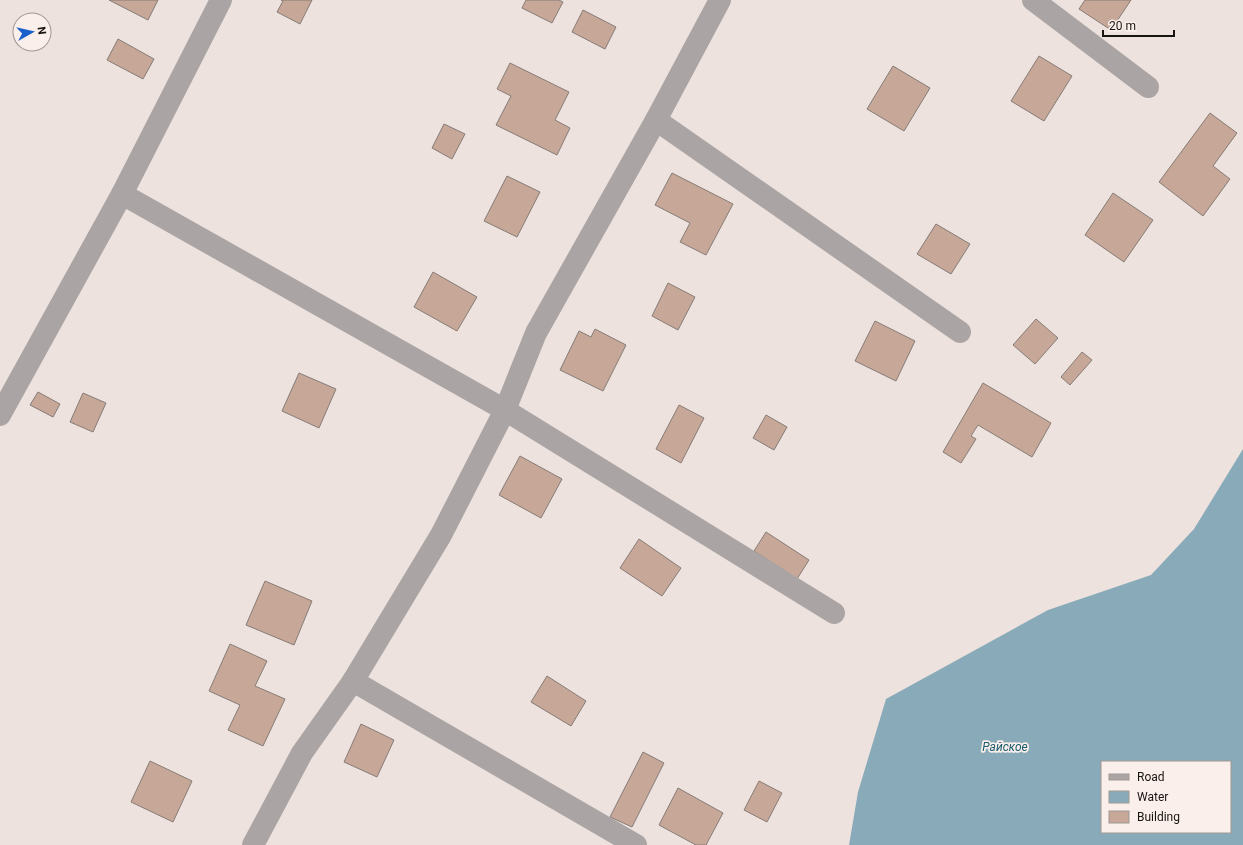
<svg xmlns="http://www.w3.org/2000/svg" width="1243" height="845" font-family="Roboto,sans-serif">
	<rect width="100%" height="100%" fill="#ede2dd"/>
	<path fill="#89abb9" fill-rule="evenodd" d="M1243,449V845H849L858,792L886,699L1048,610L1151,575L1194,529ZM1102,762H1230V832H1102Z"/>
	<g fill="#c6a798" stroke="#867c77">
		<polygon points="109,0 158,0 148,20"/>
		<polygon points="281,0 312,0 300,24 277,12 283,1"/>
		<polygon points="526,0 559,0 563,2 552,23 522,8"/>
		<polygon points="1085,0 1131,0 1111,30 1079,9"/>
		<polygon points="583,10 616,27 605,49 572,32"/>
		<polygon points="118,39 154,59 143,79 107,60"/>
		<polygon points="1039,56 1072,76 1044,121 1011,101"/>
		<polygon points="510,63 569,92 555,120 570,128 557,155 496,125 511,96 497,89"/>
		<polygon points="893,66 930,88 904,131 867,109"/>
		<polygon points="1210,113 1237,133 1213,166 1230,179 1203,216 1159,182"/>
		<polygon points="444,124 465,134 452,159 432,148"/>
		<polygon points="672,173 733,204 706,255 680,242 690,223 655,205"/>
		<polygon points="507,176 540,192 517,237 484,221"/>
		<polygon points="1113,193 1153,220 1124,262 1085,235"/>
		<polygon points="936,224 970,244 951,274 917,254"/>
		<polygon points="433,272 477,297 457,331 414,307"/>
		<polygon points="668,283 695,297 678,330 652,316"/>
		<polygon points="1036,319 1058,338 1035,364 1013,345"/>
		<polygon points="875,321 915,341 896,381 855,361"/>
		<polygon points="595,329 626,345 603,391 560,370 579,331 591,337"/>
		<polygon points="1082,352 1092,360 1070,385 1061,377"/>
		<polygon points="299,373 336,389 319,428 282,411"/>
		<polygon points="983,383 1051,423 1032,457 978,425 971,436 976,439 961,463 943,452"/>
		<polygon points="38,392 60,404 53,417 30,405"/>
		<polygon points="83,393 106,403 93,432 70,422"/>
		<polygon points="679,405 704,418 681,463 656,449"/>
		<polygon points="766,415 787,427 774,450 753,438"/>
		<polygon points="520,456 562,479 541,518 499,495"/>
		<polygon points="766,532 809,560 797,579 754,551"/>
		<polygon points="639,539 681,568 662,596 620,568"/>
		<polygon points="265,581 312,601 294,645 246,625"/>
		<polygon points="230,644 267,661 255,686 285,699 263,746 228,730 240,705 209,691"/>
		<polygon points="547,676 586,701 571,726 531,702"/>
		<polygon points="361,724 394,740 377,777 344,762"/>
		<polygon points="643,752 664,763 632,827 610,817"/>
		<polygon points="150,761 192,781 173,822 131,802"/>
		<polygon points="759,781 782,793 767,822 744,810"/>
		<polygon points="678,788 723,813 706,845 696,845 659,825"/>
	</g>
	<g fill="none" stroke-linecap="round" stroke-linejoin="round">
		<g stroke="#aaa5a4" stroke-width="22">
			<polyline points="1033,0 1148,87"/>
			<polyline points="656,120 960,332"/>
			<polyline points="122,194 505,410 834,613"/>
			<polyline points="0,415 122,194 221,0"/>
			<polyline points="353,681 636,845"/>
			<polyline points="253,845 302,753 353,681 441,535 505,410 536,333 656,120 720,0"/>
		</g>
	</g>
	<g text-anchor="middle" stroke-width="3.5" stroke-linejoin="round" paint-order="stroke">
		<g font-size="12" font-style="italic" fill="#185a6f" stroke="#faefea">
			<text x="1005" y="751">Райское</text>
		</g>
	</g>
	<rect x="1101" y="761" width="130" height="72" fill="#faefea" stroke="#a09794"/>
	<rect x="1109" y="774" width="20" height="6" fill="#aaa5a4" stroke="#a09794"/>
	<text x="1137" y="781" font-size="12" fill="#181412">Road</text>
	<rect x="1109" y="791" width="20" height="12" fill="#89abb9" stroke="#a09794"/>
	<text x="1137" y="801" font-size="12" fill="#181412">Water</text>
	<rect x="1109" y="811" width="20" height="12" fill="#c6a798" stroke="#a09794"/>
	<text x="1137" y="821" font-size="12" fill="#181412">Building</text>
	<g transform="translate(32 32) rotate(82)"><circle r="19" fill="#faefea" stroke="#a09794"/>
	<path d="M0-3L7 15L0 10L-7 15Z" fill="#1a5fca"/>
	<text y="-6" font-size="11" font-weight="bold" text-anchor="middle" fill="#181412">N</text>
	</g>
	<path d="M1103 30v6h71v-6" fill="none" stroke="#181412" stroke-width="2"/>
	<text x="1109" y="30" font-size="12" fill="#181412" stroke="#faefea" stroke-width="3" paint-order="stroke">20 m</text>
</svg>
